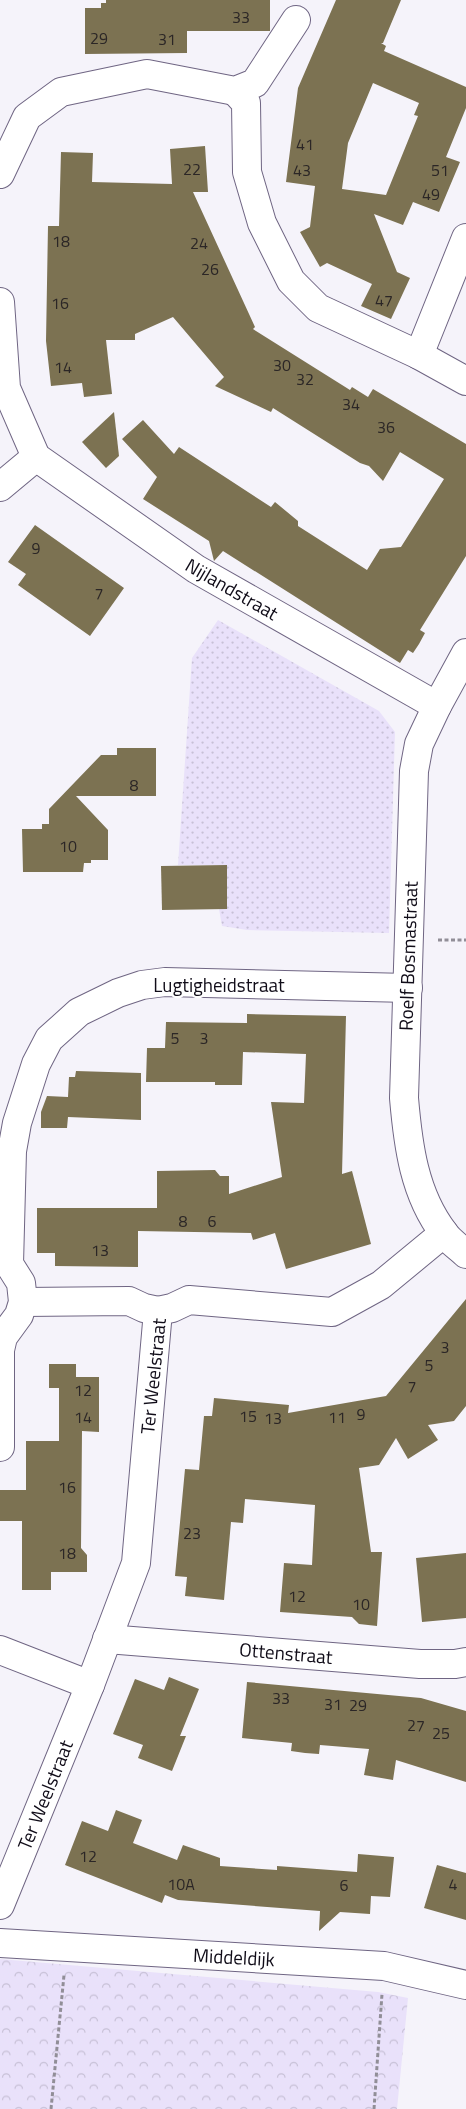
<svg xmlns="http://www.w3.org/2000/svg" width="466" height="2109" font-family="'Titillium Web',sans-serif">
	<defs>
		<pattern id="grass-dots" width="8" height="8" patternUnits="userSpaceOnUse" patternTransform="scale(1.25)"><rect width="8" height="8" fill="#e9e1fa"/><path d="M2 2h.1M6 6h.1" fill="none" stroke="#c7c0d6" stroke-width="1.8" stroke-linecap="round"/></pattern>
		<pattern id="forest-crowns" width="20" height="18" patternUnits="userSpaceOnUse" patternTransform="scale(1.25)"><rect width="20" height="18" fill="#e9e1fa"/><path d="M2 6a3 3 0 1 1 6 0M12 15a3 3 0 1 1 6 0" fill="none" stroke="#c7c0d6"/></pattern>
	</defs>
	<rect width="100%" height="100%" fill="#f5f3fa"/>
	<polygon fill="url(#grass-dots)" points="218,620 379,711 395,732 389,933 247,930 222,926 219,909 219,865 178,865 192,658"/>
	<polygon fill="url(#forest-crowns)" points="0,1959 378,1992 408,1998 397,2109 0,2109"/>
	<g fill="#7c7252" fill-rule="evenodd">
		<polygon points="106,0 270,0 270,31 187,31 187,53 85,54 85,8 101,8 101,3 106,3"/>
		<path d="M336,0H401L383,43H381L386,46L384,51L466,87V108L446,157L460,162L439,212L413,202L403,225L374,214L397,272L410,278L391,319L361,306L372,284L327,263L320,267L300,232L310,227L315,186L286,182L298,88ZM373,83L419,103L414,115L418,116L386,195L342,189L348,143Z"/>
		<polygon points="205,146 208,192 193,192 255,327 253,329 350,390 352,387 368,397 373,389 466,444 466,556 420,630 425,633 419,644 413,653 408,650 400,663 223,551 214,561 209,541 143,499 157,477 122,439 143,420 174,454 179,447 271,507 275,502 298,521 298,526 367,570 380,549 401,547 444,479 400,452 383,481 369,466 360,463 273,408 271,412 215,386 224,377 173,317 135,334 135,340 106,340 112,394 84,397 82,383 51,386 46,341 48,226 59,226 61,152 93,153 92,182 172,184 170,149"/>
		<polygon points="114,412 119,456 106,468 82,442"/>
		<polygon points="35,525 124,588 90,636 18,585 26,574 8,562"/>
		<polygon points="117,748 156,748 156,796 76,796 108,830 108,860 91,860 91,863 84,863 83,872 23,872 22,829 42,829 42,824 49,824 49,809 101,755 117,755"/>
		<polygon points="227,865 227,909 162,910 161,866"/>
		<polygon points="247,1014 346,1016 342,1174 352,1171 371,1244 286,1269 275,1233 253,1240 251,1233 138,1231 138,1267 55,1266 55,1253 37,1253 37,1208 157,1208 157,1171 215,1170 220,1176 229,1176 229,1194 282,1177 271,1102 304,1103 306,1054 243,1052 242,1085 215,1085 215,1082 146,1082 147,1048 165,1048 166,1022 247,1023"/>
		<polygon points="76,1071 141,1073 141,1120 68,1117 67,1128 41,1128 41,1112 47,1096 68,1097 69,1077 75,1077"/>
		<polygon points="466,1299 466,1406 454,1421 428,1425 438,1440 408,1459 396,1438 379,1465 359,1468 371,1552 382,1552 377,1626 359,1624 352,1617 280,1612 284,1563 312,1565 315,1505 245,1499 243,1523 231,1522 224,1600 185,1596 187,1577 175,1576 185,1469 199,1470 204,1416 212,1416 214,1398 289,1405 288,1413 386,1396"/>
		<polygon points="49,1364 76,1364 76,1377 99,1377 99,1432 82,1431 81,1548 87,1555 87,1572 51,1572 51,1590 22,1590 22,1521 0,1521 0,1490 26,1490 26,1441 59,1441 59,1388 49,1388"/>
		<polygon points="466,1553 466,1618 422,1622 416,1558"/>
		<polygon points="169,1677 199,1689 180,1736 186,1736 172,1771 138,1758 143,1745 113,1734 135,1679 164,1690"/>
		<polygon points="247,1682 421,1698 466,1711 466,1782 396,1760 393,1780 364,1775 369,1749 320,1745 319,1754 305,1753 291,1751 292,1743 242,1738"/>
		<polygon points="116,1810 142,1820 133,1843 177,1860 183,1845 220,1858 220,1866 277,1870 277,1866 357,1872 358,1854 394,1857 390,1897 371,1896 370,1914 340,1912 319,1931 320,1911 178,1900 165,1895 162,1903 65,1865 82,1821 108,1831"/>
		<polygon points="437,1865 466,1873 466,1920 424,1908"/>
	</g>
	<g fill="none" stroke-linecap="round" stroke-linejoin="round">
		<g stroke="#6f6583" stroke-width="30">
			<g id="minor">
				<polyline points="235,91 246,103 247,172 262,223 291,281 318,308 419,355 466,381"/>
				<polyline points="0,174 27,117 61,92 147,74 235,91 255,83 296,20"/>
				<polyline points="0,302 6,388 36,457 196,569 437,706"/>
				<polyline points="419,355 466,238"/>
				<polyline points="0,487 36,457"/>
				<path d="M466,653L437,706L419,744L414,771L404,1098C408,1145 414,1194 444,1233C449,1241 459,1247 466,1254"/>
				<polyline points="23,1302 129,1301 144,1308 158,1311"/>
				<polyline points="0,1447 0,1350 3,1337 19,1315 23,1302 21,1283 9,1264 12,1151 17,1123 36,1064 49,1039 79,1012 118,993 142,985 165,982 408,988"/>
				<polyline points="107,1639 420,1664 455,1664 466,1662"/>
				<polyline points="0,1650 90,1685"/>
				<polyline points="0,1905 90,1685 136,1563 158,1311 172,1308 189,1300 332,1312 381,1285 444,1233"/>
				<polyline points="0,1943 384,1966 466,1985"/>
			</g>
		</g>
		<g stroke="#918e97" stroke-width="3" stroke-dasharray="4 2.5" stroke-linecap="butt">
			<polyline points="438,940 466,940"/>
			<polyline points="51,2109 64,1975"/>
			<polyline points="374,2109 382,1994"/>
		</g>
		<use href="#minor" stroke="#fff" stroke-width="28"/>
	</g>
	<g text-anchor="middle" stroke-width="4.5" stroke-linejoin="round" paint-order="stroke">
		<g font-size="16" fill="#2b2626">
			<text x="241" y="23">33</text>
			<text x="99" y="44">29</text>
			<text x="167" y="45">31</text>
			<text x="305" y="150">41</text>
			<text x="192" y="175">22</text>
			<text x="302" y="176">43</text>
			<text x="440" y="176">51</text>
			<text x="431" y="200">49</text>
			<text x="61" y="247">18</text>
			<text x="199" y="249">24</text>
			<text x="210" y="275">26</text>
			<text x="384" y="306">47</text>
			<text x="60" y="309">16</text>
			<text x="282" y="371">30</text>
			<text x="63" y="373">14</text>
			<text x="305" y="385">32</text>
			<text x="351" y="410">34</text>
			<text x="386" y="433">36</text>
			<text x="36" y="554">9</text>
			<text x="99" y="599">7</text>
			<text x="134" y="791">8</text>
			<text x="68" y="852">10</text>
			<text x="175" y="1044">5</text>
			<text x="204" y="1044">3</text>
			<text x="183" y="1227">8</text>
			<text x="212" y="1227">6</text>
			<text x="100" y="1256">13</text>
			<text x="445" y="1353">3</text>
			<text x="429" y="1371">5</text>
			<text x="412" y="1392">7</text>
			<text x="83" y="1396">12</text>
			<text x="361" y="1420">9</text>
			<text x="248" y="1422">15</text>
			<text x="83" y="1423">14</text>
			<text x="337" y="1423">11</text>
			<text x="273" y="1424">13</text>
			<text x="67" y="1493">16</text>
			<text x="192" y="1539">23</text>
			<text x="67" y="1559">18</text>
			<text x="297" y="1602">12</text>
			<text x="361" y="1610">10</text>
			<text x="281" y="1704">33</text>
			<text x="333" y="1710">31</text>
			<text x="358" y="1711">29</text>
			<text x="416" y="1731">27</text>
			<text x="441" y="1739">25</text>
			<text x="88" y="1862">12</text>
			<text x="181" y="1890">10A</text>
			<text x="453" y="1890">4</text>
			<text x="344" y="1891">6</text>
		</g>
		<g font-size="19" fill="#100c18" stroke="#fff">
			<text transform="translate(232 589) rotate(30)" y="7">Nijlandstraat</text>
			<text transform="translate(408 956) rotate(-88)" y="7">Roelf Bosmastraat</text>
			<text x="219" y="992">Lugtigheidstraat</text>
			<text transform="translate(153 1376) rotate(-84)" y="7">Ter Weelstraat</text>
			<text transform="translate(286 1653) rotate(5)" y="7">Ottenstraat</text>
			<text transform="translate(45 1795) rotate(-68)" y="7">Ter Weelstraat</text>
			<text transform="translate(234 1957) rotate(3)" y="7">Middeldijk</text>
		</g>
	</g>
</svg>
